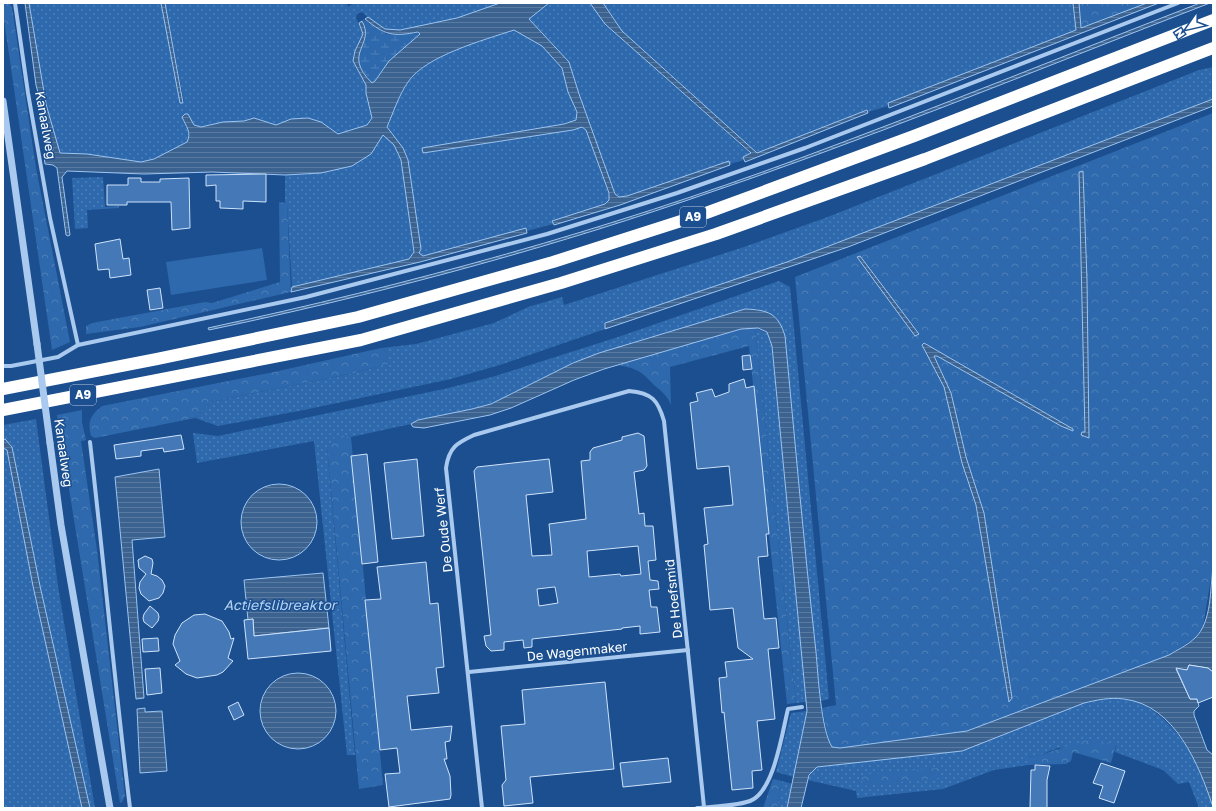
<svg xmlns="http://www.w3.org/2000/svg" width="1216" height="811" font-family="'Golos Text',sans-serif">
	<defs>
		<pattern id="grass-dots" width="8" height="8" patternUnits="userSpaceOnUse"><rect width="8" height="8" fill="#2e69ad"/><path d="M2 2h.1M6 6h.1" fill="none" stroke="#4d80b9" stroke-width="1.8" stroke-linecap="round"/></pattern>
		<pattern id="forest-crowns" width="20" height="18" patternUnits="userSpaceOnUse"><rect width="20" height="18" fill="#2e69ad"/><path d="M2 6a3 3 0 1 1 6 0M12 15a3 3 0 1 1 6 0" fill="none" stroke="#4d80b9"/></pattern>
		<pattern id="wetland-marsh" width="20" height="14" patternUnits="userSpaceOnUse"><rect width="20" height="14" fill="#2e69ad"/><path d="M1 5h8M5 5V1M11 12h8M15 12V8" fill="none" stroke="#4d80b9"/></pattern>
		<pattern id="water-rules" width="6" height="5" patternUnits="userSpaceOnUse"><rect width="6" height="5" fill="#3c6290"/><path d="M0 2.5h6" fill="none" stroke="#597aa1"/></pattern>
	</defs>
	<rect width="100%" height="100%" fill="#1b4f8f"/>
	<g fill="url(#grass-dots)">
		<path d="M29,3H161L180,102H184L165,3H346L349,7L353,3H500C484,13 409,32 391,30C379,29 370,19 362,12L357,14L356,18L363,34L355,51L354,64L366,85V93L372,118L367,125L338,134L321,122L308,118L291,119L276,125L254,118L244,121L223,122L201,127L194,125L188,114L182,117C186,126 192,133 187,142L154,159L141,162L59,153L43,90Z"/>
		<polygon points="549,3 590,3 605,24 751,154 743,157 744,160 730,164 729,162 627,196 619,197 615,194 579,94 569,62 529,19"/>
		<polygon points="603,3 1073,3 1076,30 888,103 888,106 868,112 867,110 757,153 622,31"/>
		<path d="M514,30L542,46L562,68L568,92L577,112L576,120L564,124L423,148V153L573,130L582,127L586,130L609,193V200L605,204L552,221L553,224L527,231L526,229L423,257L419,253L408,160L387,127C393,113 399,96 408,83C425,56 484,40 514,30Z"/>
		<polygon points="1213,67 1213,99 787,262 606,323 605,329 503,364 451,379 299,411 218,426 195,418 210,402 354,373 388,364 386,351 381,348 416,344 494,323 528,307 562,297 564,305 741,248 825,218 1199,70"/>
		<polygon points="383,134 394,145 401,160 414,252 409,259 292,287 287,204 285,203 285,175 321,173 371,154"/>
		<polygon points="103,177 105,207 119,206 119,208 87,210 88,228 75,229 72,178"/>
		<polygon points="779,281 790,287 829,699 821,701 805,554 785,336 758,309 745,309 599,353 573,363 491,404 472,409 418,420 411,424 351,437 342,435 327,448 355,755 347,755 314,441 197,463 193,433 218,436 444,389 492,377 618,337"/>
		<polygon points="755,328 767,333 772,346 806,702 796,703"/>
		<polygon points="36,419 58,586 95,808 90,808 40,586 12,447 10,443 3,440 3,425"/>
		<polygon points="3,448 7,450 33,586 82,808 3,808"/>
		<path d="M1104,699C1115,699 1126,698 1137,702C1175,717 1205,769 1213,808H1199L1189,782L1178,784L1163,770L1115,752L1116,745L1058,748L1040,755L1028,757V765L994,770L943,789L857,798L856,791L808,780C811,771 816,767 825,765L962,751L1084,703Z"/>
		<polygon points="807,711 794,777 776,772 791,713"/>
		<polygon points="782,781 793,784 787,808 777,808"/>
	</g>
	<g fill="url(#forest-crowns)">
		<polygon points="3,3 9,3 12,7 36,168 70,342 52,350 3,13"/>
		<polygon points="1078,3 1147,3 1081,28"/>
		<polygon points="1213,113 1213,565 1203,627 1195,638 1169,655 967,731 840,748 832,747 829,742 822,708 836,705 795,277"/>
		<polygon points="279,202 287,203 291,292 140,327 86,334 86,326 92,323 205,302 212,303 280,282"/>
		<path d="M755,328L796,703L787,704L749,346L670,367L671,405C667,395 661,391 654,385C641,371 638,369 618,365L741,329Z"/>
		<path d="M381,348L386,351L389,364L354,373L210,402L195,418L95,438L91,436C87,421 91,415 102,406L274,372Z"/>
		<polygon points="82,410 82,422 86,440 81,441 97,550 125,796 122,802 120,803 57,415"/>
		<polygon points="342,435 351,437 383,785 359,789 327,448 335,437"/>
		<path d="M1092,739L1116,745L1111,763L1073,752L1071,761L1066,764L1028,765V757C1049,754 1070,744 1092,739Z"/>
		<polygon points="938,768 939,778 863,786 861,775"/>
		<polygon points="773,779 782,781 777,808 763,808"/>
	</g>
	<polygon fill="url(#wetland-marsh)" points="363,19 386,34 396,35 420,33 413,41 389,61 373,83 371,82 360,67 358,60 358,55 366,36"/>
	<polygon fill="#2e69ad" points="262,248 267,280 171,295 166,262"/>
	<g fill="url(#water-rules)" stroke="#9cc4f0">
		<path d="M25,3H29L46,104L60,153L87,154L141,162L154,159L187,142C192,133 186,126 182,117L185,114H188L194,125L201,127L223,122L244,121L254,118L276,125L291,119L308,118L321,122L338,134L367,125L372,118L366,93V85L353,61L355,51L363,34L359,23L362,21C376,46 341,52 372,83L375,81L389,61L420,34L418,32C392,37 385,35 365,19L368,17L385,29L400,30L457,18L500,3H549L529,19L569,62L579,94L615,194L619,197L627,196L729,161L730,165L620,205L554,225L552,221L605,204L609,200V193L586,130L582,127L573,130L423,153L422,148L564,124L576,120L577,112L568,92L562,68L542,46L514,30C484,40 425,56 408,82C399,95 393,113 387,127L403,148L408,160L421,249L419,253L423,256L526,228L527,233L420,262L291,292L292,287L409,259L414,252L401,160L394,145L383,135L371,154L352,166L321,173L285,175L212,172L144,174L67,171L62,177L70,235L68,236L66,235L57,168L53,165L45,164L44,156H51L53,149L36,85Z"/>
		<polygon points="161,3 165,3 183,103 180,103"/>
		<polygon points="590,3 603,3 622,31 757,153 867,110 868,113 745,162 743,157 751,153 605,24"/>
		<polygon points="1073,3 1079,3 1081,28 1147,3 1159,3 889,108 888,103 1076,30"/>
		<path d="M1200,3H1210C1036,70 862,142 685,201C529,254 370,296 209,330L208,328C408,285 607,230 798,159C933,109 1066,55 1200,3Z"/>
		<polygon points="1213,99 1213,106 848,247 605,329 605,323 787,262"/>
		<polygon points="1083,171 1087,280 1089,438 1081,435 1082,432 1085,432 1079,172"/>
		<polygon points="860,256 919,334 915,336 857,257"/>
		<path d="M745,309C768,310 778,313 785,336C795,441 804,547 816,652C818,674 821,730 832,747L840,748L967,731L1169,655C1177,650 1188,645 1195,638C1212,622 1210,589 1213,567V672L1208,668L1189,665L1187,670L1176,669L1190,699H1197L1199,706L1194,711V715L1207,750L1213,755V807C1199,765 1175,705 1124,699C1110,697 1097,700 1084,703L962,751L817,767L809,775L801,808H787L807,711L772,346L767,332L758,328L741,329L604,369L574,380L511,408L490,415L424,428L413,427L411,424L418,420L472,409L491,404L573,363L599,353Z"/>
		<polygon points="924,343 1073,429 1073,431 1061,426 937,356 934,356 951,393 966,457 984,513 1012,698 1009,702 976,505 962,463 944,387 922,345"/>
		<polygon points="5,439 12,447 40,586 90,808 82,808 33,586 7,450 3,448 3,440"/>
		<polygon points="159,469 165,537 132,540 144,698 136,699 115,477"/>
		<circle cx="279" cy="522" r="38"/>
		<polygon points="323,573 329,628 254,636 253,619 248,620 244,580"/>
		<circle cx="298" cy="711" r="38"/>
		<polygon points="145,708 145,712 162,711 167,771 140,773 137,709"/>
	</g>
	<g fill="#4478b7" stroke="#cfe3fa" fill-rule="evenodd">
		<polygon points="266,174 266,202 243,201 243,209 220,208 220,201 216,201 216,185 206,186 206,175"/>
		<polygon points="128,178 141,178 141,182 160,182 160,179 189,178 190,228 172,230 171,202 127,202 127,205 107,205 107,185 128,185"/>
		<polygon points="120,239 123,259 129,258 131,275 110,278 109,269 98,270 95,244"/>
		<polygon points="160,288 163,308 150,310 147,290"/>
		<polygon points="750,355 752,369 743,370 742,356"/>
		<polygon points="744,379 746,388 754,386 769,534 766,534 768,556 758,557 764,619 776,618 779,648 768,649 775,719 757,721 762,770 752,771 753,788 732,790 724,712 722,713 719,678 727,677 725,662 753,659 738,648 733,608 710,610 704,545 708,544 704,508 733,505 729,466 697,469 690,403 698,401 696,393 712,389 715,397 729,392 729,384"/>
		<path d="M638,433L644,436L647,466L644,470L634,472L639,514L644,513L645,526H653L656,560L648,561L650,580L658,581L659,589L649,590L651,607H657L660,632L640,634V626L622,628V629L532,639V647L524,648L523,640L504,642V650L491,651L486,646L484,636L491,635L474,471L477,467L549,459L553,492L526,495L532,556L552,555L549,524L586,519L581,461L590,460V452L593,448L622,440V437ZM638,546L641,574L621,576L620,574L589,577L587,551ZM554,587H555L558,603L539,606L537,589Z"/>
		<polygon points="181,435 184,449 164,452 163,448 141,451 141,456 116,459 114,445"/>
		<polygon points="367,454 378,562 362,564 351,456"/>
		<polygon points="417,459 424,536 392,539 384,463"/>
		<polygon points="145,556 152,559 153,563 151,574 157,576 162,580 165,586 163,593 159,598 149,601 141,594 139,588 140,582 146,574 139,568 138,560"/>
		<polygon points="426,562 430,604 438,603 444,667 436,668 439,693 407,696 411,730 452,726 450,741 445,742 447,759 444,759 450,776 451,795 450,799 389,807 385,774 400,773 397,748 380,750 365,600 381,599 377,567"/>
		<polygon points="150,606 158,613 159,617 158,621 152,628 144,622 143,618 144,614"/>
		<polygon points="205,614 222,621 229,632 231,639 234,638 228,658 233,661 223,672 217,675 197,678 186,674 175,665 180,661 173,644 175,635 182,623 194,615"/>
		<polygon points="253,619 254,636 329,628 331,651 248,659 244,620"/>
		<polygon points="158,638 159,651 143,652 142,639"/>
		<polygon points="1189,665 1208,668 1213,672 1213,697 1198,703 1197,699 1190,699 1176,668 1187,670"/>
		<polygon points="160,668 162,693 147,695 145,669"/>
		<polygon points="605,682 614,769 530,777 533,803 504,806 502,785 506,780 501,726 525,724 522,690"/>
		<polygon points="238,702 244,715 234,720 228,707"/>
		<polygon points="668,758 671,782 623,787 620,763"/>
		<polygon points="1101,763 1125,771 1114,803 1099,798 1103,786 1093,783"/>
		<polygon points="1035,765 1050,766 1047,780 1047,808 1030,808 1031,770 1035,770"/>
	</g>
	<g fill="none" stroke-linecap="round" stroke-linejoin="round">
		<g stroke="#a9c9ee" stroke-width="4">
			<polyline points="15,3 28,93 50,218 78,345"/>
			<polyline points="3,366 11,366 58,357 78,345 306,297 547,234 677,193 805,148 1178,3"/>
			<path d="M90,442C104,564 115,686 130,808"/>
			<polyline points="469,672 688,650"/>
			<path d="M482,808L446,468C449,447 457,443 474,435L629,391C652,393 658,400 664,421L704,807"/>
			<path d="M697,808C712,807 736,806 750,801C774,792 782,733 788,709L802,707"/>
		</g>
		<g stroke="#a9c9ee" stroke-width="7">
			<polyline points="3,101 37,344"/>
			<polyline points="50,443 61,525 110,808"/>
		</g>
		<g stroke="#fff" stroke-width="12">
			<polyline points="3,389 157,359 358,317 553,262 706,213 914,136 1213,20"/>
			<polyline points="3,410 361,340 561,283 716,234 925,159 1213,48"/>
		</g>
		<polyline stroke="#a9c9ee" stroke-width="7" points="37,344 50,443"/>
	</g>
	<g text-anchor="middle" stroke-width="3" stroke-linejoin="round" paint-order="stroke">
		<g fill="#1b4f8f" stroke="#bbcadd" stroke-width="1">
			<rect x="680" y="207" width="26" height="20" rx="3"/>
			<rect x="70" y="385" width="26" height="20" rx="3"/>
		</g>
		<g font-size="12" font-weight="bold" fill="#fff">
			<text x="693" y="221">A9</text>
			<text x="83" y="399">A9</text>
		</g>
		<g font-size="13" fill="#fff" stroke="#1b4f8f">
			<text transform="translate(46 125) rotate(80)" y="5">Kanaalweg</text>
			<text transform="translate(64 453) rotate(82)" y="5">Kanaalweg</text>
			<text transform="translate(443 530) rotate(-96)" y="5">De Oude Werf</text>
			<text transform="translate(673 599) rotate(-96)" y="5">De Hoefsmid</text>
			<text transform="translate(577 651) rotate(-6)" y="5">De Wagenmaker</text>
		</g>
		<g font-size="14" font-style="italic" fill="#b5d3f5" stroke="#1b4f8f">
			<text x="280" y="610">Actiefslibreaktor</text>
		</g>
	</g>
	<rect width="1216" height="811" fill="none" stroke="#ffffff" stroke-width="8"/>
	<g transform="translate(1188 28) rotate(236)" stroke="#1b4f8f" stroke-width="3" paint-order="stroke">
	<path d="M0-3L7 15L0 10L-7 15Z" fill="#ffffff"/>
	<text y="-6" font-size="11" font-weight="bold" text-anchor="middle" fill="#ffffff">N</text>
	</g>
</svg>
